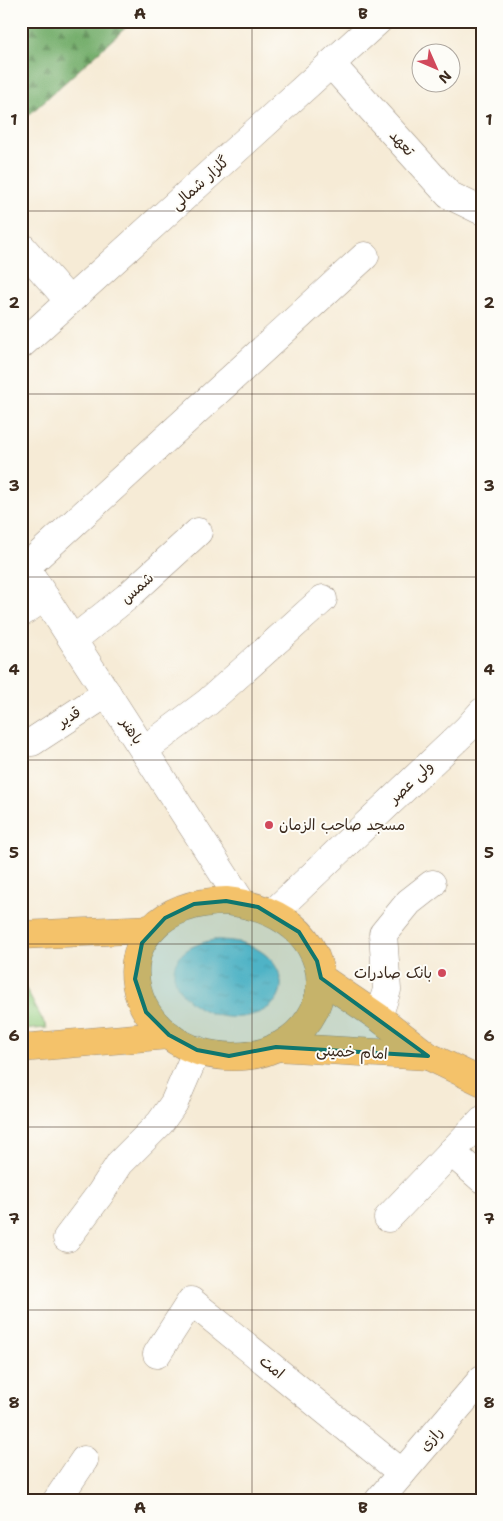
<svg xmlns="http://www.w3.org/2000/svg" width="503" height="1521" font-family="'Shantell Sans','Playpen Sans Arabic',sans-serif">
	<defs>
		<pattern id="grass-tufts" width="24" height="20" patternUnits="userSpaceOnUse" patternTransform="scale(1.25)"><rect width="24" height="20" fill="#91ca7d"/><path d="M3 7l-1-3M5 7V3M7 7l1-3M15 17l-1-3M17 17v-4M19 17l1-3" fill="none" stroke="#78a466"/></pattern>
		<pattern id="forest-firs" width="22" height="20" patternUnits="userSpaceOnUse" patternTransform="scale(1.25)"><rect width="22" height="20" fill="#74ae6c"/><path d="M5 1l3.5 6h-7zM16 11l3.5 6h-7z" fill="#608e58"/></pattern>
		<pattern id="water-ripples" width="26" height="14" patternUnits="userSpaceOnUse" patternTransform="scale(1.25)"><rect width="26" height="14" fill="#5fc2dd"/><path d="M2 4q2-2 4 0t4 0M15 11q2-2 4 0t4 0" fill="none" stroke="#509eb3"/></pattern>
	</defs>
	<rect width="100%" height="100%" fill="#fdfcf7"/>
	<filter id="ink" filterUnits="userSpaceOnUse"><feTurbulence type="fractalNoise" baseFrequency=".02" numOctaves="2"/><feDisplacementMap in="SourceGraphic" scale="10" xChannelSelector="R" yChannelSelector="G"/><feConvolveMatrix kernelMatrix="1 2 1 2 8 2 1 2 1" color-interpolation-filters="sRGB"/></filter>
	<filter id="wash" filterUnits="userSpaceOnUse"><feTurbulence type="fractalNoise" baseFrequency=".0096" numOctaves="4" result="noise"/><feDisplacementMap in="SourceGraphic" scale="20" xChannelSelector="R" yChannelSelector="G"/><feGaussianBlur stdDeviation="1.12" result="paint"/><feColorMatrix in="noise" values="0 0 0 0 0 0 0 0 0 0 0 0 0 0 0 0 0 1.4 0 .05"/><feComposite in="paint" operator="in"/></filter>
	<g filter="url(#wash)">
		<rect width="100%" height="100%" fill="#f6ebd6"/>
		<polygon fill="url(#grass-tufts)" stroke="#667a4e" points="21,980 47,1028 21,1030"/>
		<polygon fill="url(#forest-firs)" stroke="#586c45" points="21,21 133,21 21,122"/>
		<path fill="url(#water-ripples)" stroke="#4d767e" d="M214,940C228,940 242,941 255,948C284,962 294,999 258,1013C196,1037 129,956 214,940Z"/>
	</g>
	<g filter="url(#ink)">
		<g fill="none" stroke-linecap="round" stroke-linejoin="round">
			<g stroke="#988a7a" stroke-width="29">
				<g id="minor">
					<polyline points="331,64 449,195 482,211"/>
					<polyline points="21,246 69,301"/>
					<polyline points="21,345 378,21"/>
					<polyline points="21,560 242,903"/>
					<polyline points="26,567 365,256"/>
					<polyline points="21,613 45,597"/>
					<polyline points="73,640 127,597 198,532"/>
					<polyline points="32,742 107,693"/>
					<polyline points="144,750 208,702 323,599"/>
					<polyline points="273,913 467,729 482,712"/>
					<polyline points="378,1017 387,990 383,934 409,902 432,884"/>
					<polyline points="451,1152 482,1179"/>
					<polyline points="388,1218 482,1120"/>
					<polyline points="67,1238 100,1194 120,1163 160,1123 174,1103 197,1050"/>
					<polyline points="157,1354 191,1301 402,1473"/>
					<polyline points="57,1500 84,1460"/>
					<polyline points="379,1500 482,1379"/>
				</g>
			</g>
			<g stroke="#988a7a" stroke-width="29">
				<g id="major">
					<path d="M226,901C258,905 292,917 310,946C341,998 299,1052 244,1056C120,1065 86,905 226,901Z"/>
					<polyline points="21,935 152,929"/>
					<polyline points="321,978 378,1017 428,1056 482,1082"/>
					<polyline points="276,1047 428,1056"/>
					<polyline points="21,1048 169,1035"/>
				</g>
			</g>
			<use href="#minor" stroke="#fff" stroke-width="28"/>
			<use href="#major" stroke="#f4c26a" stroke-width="28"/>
		</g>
	</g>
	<path fill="#0f766e" fill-opacity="0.2" stroke="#0f766e" stroke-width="4" stroke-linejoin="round" d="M226,901L258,907L299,932L317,961L321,978L428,1056L276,1047L229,1056L197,1050L169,1035L146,1012L135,979L142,943L165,918L194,904Z"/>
	<path fill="none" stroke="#3b2a1e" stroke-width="1" stroke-opacity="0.55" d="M252,21V1500M21,211H482M21,394H482M21,577H482M21,760H482M21,944H482M21,1127H482M21,1310H482"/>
	<g fill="#d1495b" stroke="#fdfcf7" stroke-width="2">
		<circle cx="269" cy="825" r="5"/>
		<circle cx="442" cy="973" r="5"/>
	</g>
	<g text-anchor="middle" stroke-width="4" stroke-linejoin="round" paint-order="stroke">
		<g font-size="15" fill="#3b2a1e" stroke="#fdfcf7">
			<text transform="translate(402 143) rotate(48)" y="5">تعهد</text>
			<text transform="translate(200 183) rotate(-42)" y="5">گلزار شمالی</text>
			<text transform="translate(137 588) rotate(-42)" y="5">شمس</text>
			<text transform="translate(69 717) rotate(-33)" y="5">قدیر</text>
			<text transform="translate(132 731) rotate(57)" y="5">باهنر</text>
			<text transform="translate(411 782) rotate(-43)" y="5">ولی عصر</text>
			<text transform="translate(352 1052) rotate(3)" y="5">امام خمینی</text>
			<text transform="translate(272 1367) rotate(39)" y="5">امت</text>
			<text transform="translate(431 1439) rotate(-50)" y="5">رازی</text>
		</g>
		<g font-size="15" fill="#3b2a1e" stroke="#fdfcf7" text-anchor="start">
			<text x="279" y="830">مسجد صاحب الزمان</text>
			<text x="432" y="978" text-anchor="end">بانک صادرات</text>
		</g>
	</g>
	<rect width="503" height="1521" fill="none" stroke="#fdfcf7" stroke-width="55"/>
	<g transform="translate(436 68) rotate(135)"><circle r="24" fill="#fdfcf7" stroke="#afa8a0"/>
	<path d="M0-4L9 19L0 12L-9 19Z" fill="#d1495b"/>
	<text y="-8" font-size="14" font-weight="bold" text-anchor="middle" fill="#3b2a1e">N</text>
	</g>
	<rect x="28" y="28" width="448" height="1466" fill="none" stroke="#3b2a1e" stroke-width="2"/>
	<g font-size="16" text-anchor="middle" font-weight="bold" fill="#3b2a1e">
		<text x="140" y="19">A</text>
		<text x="363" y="19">B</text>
		<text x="14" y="125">1</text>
		<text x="489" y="125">1</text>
		<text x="14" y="308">2</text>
		<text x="489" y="308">2</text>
		<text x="14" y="491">3</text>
		<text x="489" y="491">3</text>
		<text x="14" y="675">4</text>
		<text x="489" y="675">4</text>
		<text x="14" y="858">5</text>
		<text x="489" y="858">5</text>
		<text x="14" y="1041">6</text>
		<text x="489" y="1041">6</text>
		<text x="14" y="1224">7</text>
		<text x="489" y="1224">7</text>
		<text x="14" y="1408">8</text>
		<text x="489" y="1408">8</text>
		<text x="140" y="1513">A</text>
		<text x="363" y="1513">B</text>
	</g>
</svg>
